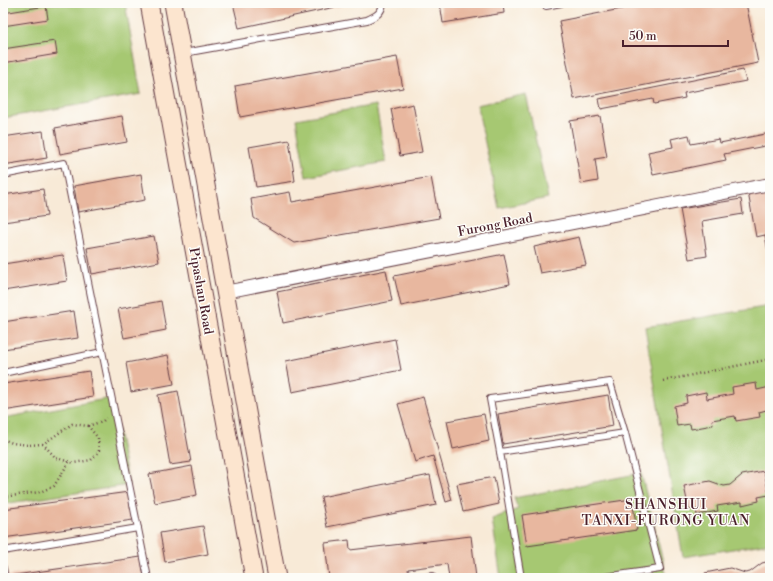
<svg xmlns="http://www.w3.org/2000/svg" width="773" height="581" font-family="'Libre Bodoni',serif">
	<rect width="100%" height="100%" fill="#fdfcf7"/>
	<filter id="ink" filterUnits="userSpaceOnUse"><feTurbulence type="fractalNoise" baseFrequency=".025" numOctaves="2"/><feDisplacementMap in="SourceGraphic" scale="8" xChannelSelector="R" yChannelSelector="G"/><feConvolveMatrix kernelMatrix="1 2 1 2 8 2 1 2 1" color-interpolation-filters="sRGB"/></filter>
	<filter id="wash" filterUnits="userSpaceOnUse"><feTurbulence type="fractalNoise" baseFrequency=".012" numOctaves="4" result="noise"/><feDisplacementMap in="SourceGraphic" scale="16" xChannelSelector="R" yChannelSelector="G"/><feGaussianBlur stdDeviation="0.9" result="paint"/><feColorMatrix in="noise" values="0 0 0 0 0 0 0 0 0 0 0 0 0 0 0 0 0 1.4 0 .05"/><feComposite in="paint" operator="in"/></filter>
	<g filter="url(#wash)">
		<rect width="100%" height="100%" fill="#f8ead7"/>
		<g fill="#a6c872" stroke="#78744e">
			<polygon points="3,3 125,3 141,94 3,118"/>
			<polygon points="526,94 548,198 499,208 477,105"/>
			<polygon points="376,105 386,162 306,177 296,119"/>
			<polygon points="770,306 770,543 683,557 645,327"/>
			<polygon points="111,398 129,485 3,504 3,418"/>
			<polygon points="641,473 667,578 501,578 492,519 518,509 514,498"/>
		</g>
		<g id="blocks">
			<g fill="#e8b79f">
				<polygon points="233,3 349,3 349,4 239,28"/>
				<polygon points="440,3 503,3 504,13 443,23"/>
				<polygon points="652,3 746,3 758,63 574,99 559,21"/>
				<polygon points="46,6 48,19 3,26 3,13"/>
				<polygon points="55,41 57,54 3,63 3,49"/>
				<polygon points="397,57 403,88 240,117 235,86"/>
				<polygon points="743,70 746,81 684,93 685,98 654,104 653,99 601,109 599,99"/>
				<polygon points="413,104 422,152 400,156 391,109"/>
				<polygon points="122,116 127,142 60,154 55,128"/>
				<polygon points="600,116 607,157 595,159 598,181 581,184 570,121"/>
				<polygon points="43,131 47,158 3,165 3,137"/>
				<polygon points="770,133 770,145 724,154 726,160 653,175 648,152 673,147 671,139 689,135 691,144 719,139 720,143"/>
				<polygon points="289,140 295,181 256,187 249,147"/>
				<polygon points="141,174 145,200 78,212 74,186"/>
				<polygon points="431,177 439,218 294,243 254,218 251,199 290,192 292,202"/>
				<polygon points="770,188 770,258 769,258 765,235 756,237 748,192"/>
				<polygon points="43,189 47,216 3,222 3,195"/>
				<polygon points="741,199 743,214 702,221 707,256 689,259 680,209"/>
				<polygon points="154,236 159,262 92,274 87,248"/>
				<polygon points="579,237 586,265 540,273 534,247"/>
				<polygon points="504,254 510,284 401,306 394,276"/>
				<polygon points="63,255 67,281 3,291 3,264"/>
				<polygon points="386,270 392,301 283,323 277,292"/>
				<polygon points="161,301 166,330 124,338 118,309"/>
				<polygon points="74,311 78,338 3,349 3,322"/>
				<polygon points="395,339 401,370 292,392 286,361"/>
				<polygon points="168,355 174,384 131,392 126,363"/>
				<polygon points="89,371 93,397 3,411 3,384"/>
				<polygon points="756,383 757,390 770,387 770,409 759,412 760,417 736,421 735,416 712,420 713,425 691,429 690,424 677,426 674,406 687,403 686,396 706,392 707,399 733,394 732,387"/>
				<polygon points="178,391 191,462 170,465 158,395"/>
				<polygon points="608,395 613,426 503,444 498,414"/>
				<polygon points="423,397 452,500 446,502 433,456 415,462 398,404"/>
				<polygon points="484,414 489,441 453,449 447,421"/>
				<polygon points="192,466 197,495 155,503 149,474"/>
				<polygon points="764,471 769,495 758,497 759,501 742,505 742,502 717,506 718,511 697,515 696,509 689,510 684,486 710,481 724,486 730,485 742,475"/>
				<polygon points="430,475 436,505 327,527 321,497"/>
				<polygon points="494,477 499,504 463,512 457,484"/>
				<polygon points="129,492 133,520 3,538 3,509"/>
				<polygon points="632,499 637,530 527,546 522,515"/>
				<polygon points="203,526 208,554 165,562 160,533"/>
				<polygon points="471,536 476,578 449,578 447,564 408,569 409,576 385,578 384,574 354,578 329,578 325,543 349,540 350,550"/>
				<polygon points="141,557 144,578 8,578 8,576"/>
				<polygon points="770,561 770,578 705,578 705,573 730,568 745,573 750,572 762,563"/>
			</g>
		</g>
	</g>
	<g filter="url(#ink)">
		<use href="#blocks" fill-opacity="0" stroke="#643d45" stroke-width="1"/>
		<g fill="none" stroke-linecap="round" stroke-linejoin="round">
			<g stroke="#643d45" stroke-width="8">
				<g id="lane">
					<polyline points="545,3 546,6 561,3"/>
					<path d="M184,53L367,20C376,16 382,13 383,3"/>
					<polyline points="3,175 64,163 148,578"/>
					<polyline points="3,373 102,352"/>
					<polyline points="500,452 490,399 610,382 625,433"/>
					<polyline points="3,551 138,528"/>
					<polyline points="3,568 5,578"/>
					<polyline points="421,578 432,576 433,578"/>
					<polyline points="521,578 500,452 625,433 660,569 598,578"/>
				</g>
			</g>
			<g stroke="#643d45" stroke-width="14">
				<polyline id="street" points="225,292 770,184"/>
			</g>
			<g stroke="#643d45" stroke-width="19">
				<g id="secondary">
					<polyline points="149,3 254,578"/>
					<polyline points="173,3 277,578"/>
				</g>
			</g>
			<g stroke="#643d45" stroke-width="2.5" stroke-dasharray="1 3" stroke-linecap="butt">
				<polyline points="663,381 770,359"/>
				<polyline points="88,426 103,421 106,418"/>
				<polyline points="3,439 12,443 29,445 43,444 72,424 88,426 98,438 99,452 91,460 74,463 56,458 43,444"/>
				<polyline points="3,497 40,492 54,486 69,462"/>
			</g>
			<use href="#lane" stroke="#fff" stroke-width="6"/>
			<use href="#street" stroke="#fff" stroke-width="12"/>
			<use href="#secondary" stroke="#fce5cf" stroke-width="17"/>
		</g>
	</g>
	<g text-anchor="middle" stroke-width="3" stroke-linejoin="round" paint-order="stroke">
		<g font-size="13" fill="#4a1f2b" stroke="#fdfcf7">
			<text transform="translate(495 224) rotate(-11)" y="5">Furong Road</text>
			<text transform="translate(202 291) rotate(80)" y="5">Pipashan Road</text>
		</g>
		<g font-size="14" letter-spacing="1" fill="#4a1f2b" stroke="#fdfcf7">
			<text x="666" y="509">SHANSHUI<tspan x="666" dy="16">TANXI-FURONG YUAN</tspan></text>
		</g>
	</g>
	<rect width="773" height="581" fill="none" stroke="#fdfcf7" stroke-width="16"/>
	<path d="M623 40v6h105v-6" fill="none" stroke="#4a1f2b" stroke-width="2"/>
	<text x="629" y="40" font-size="12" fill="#4a1f2b" stroke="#fdfcf7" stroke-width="3" paint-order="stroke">50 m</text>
</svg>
